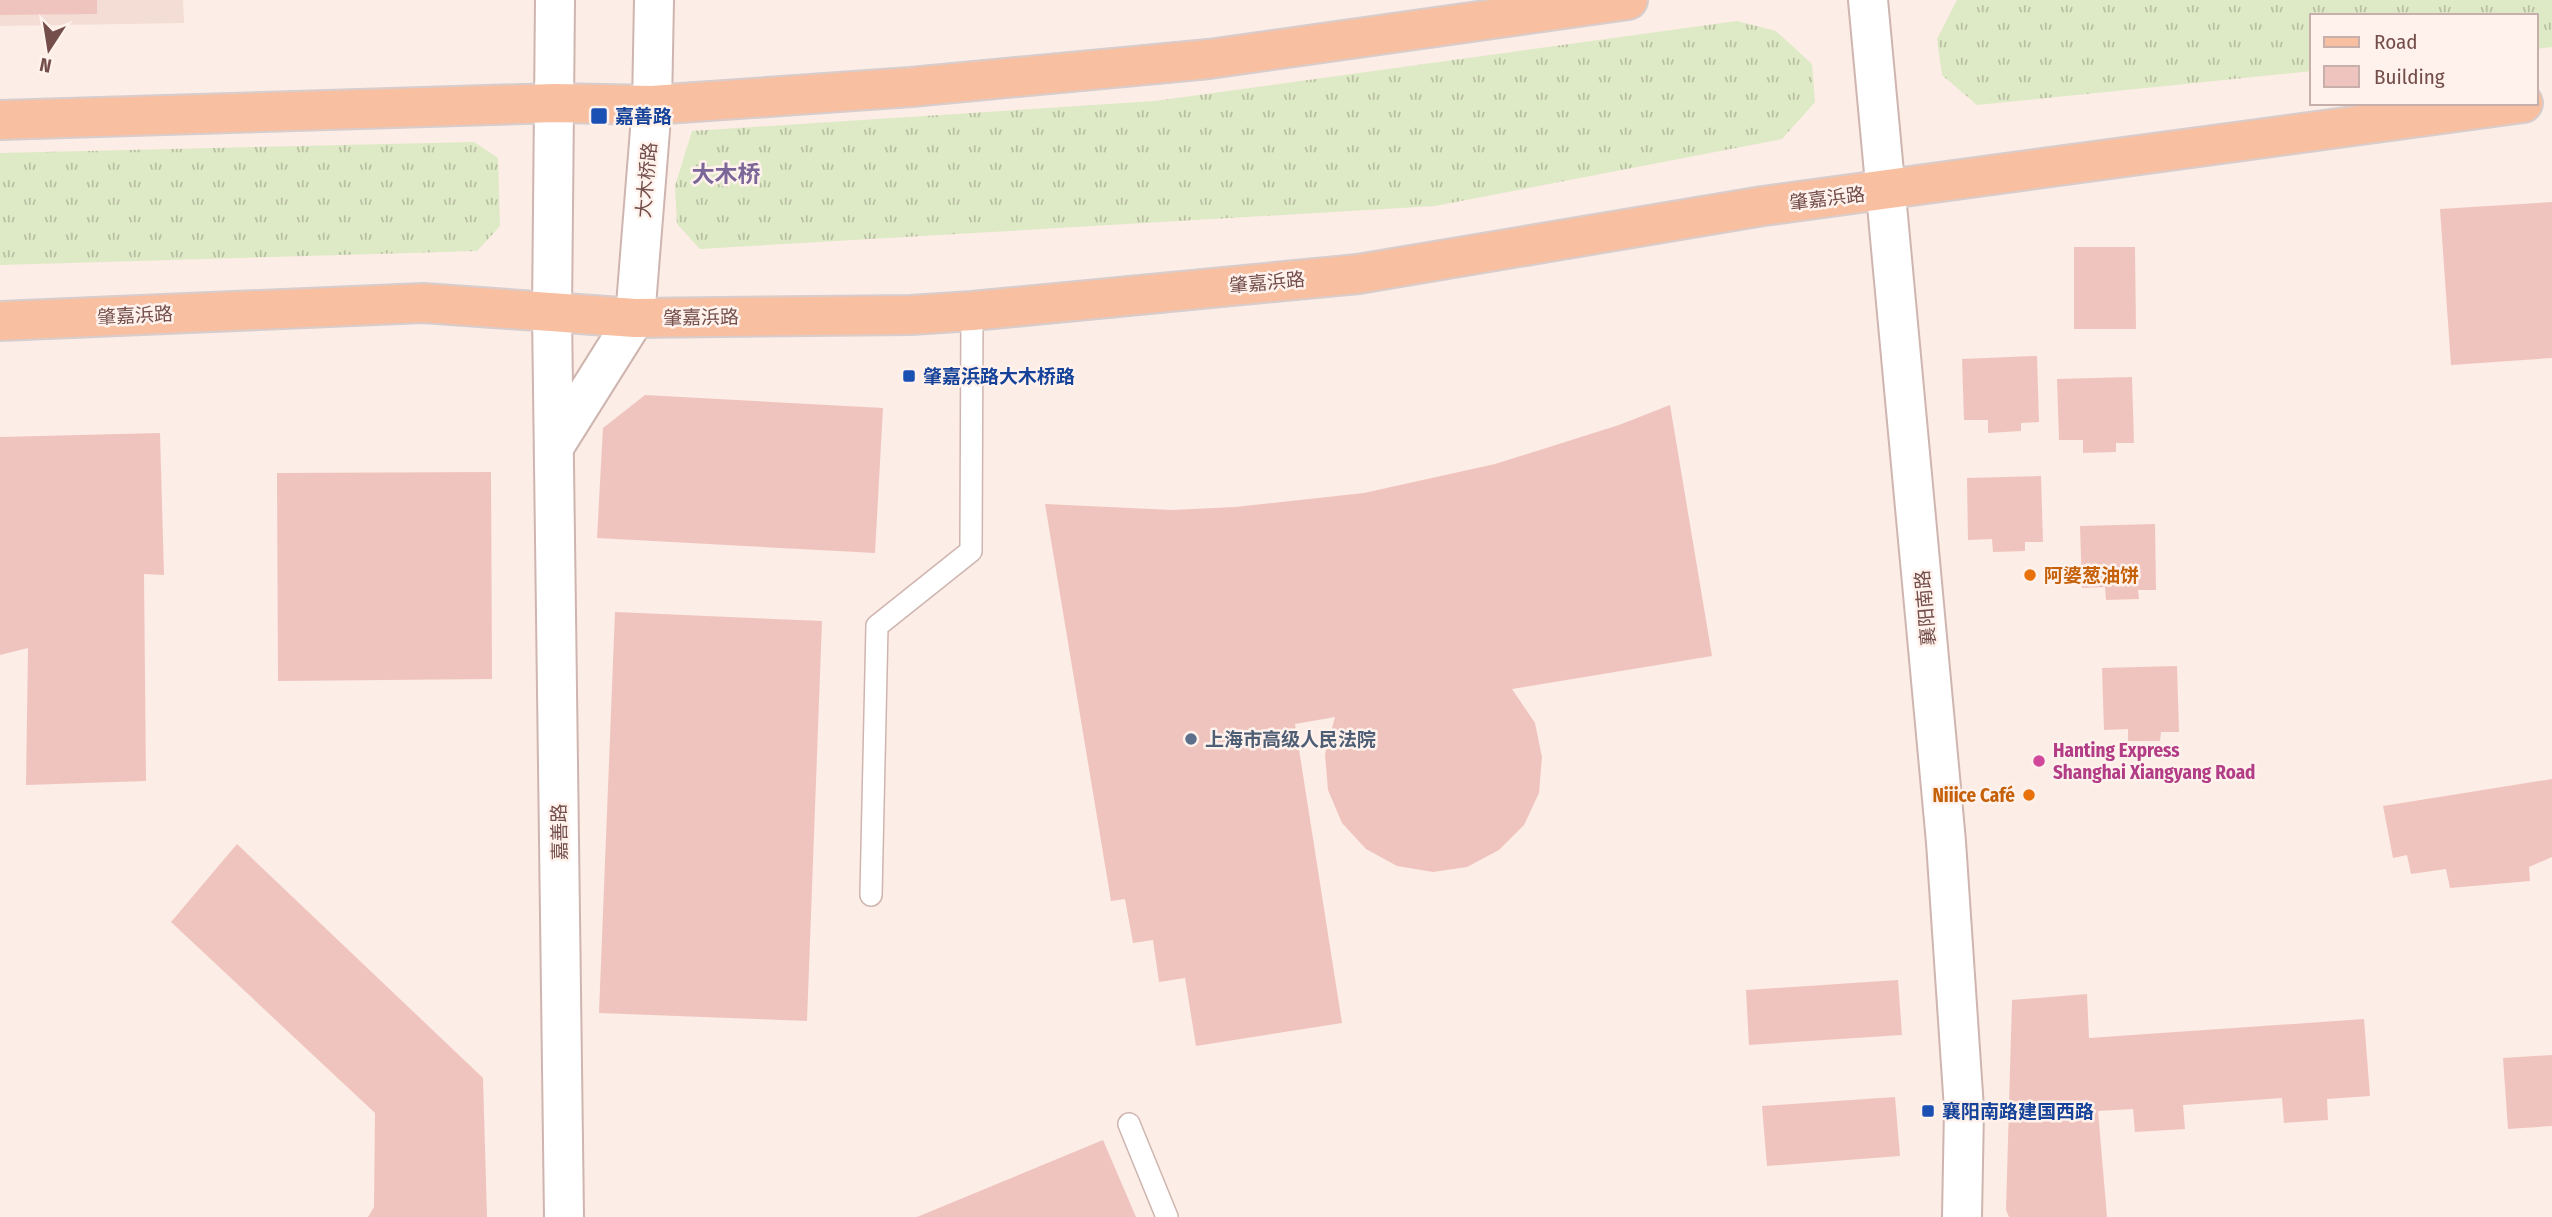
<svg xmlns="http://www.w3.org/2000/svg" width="2552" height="1217" font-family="'Fira Sans Condensed','Noto Sans SC',sans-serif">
	<defs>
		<pattern id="grass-tufts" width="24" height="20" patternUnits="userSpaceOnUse" patternTransform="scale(1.75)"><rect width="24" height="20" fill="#dee9c5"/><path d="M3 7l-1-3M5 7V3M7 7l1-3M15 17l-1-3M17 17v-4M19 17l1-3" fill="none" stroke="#b9bfa2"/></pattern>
	</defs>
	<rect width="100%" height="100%" fill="#fcede6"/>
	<polygon fill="#f3ddd5" points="0,0 183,0 184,23 0,26"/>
	<g fill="url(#grass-tufts)">
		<polygon points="1957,0 2552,0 2552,47 2536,49 2536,16 2312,16 2312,71 1977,105 1942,75 1937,39"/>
		<polygon points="1737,21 1776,31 1812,64 1815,102 1782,139 1435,206 700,249 677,224 675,186 692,131 1155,101"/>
		<polygon points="474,142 498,158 500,226 477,251 0,265 0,153"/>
	</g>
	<g fill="#f0c4be">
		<polygon points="0,0 97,0 97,14 0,15"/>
		<polygon points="2552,202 2552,358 2451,365 2440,209"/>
		<polygon points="2074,247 2135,247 2136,329 2074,329"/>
		<polygon points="2037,356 2039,422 2021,423 2021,431 1988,433 1988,420 1964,420 1962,359"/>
		<polygon points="2132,377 2134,443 2116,443 2116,452 2083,453 2083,440 2059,440 2057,379"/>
		<polygon points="645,395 883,408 875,553 597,538 603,428"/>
		<polygon points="1670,405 1712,656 1512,689 1535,723 1542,757 1539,793 1524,825 1499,850 1467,867 1433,872 1397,866 1366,849 1342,823 1328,790 1325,754 1335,717 1295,724 1342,1023 1196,1046 1185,978 1159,982 1153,940 1133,943 1125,899 1111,901 1045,504 1172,510 1235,507 1364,493 1495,464 1619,425"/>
		<polygon points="160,433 164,575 144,574 146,781 26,785 28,648 0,655 0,437"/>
		<polygon points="491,472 492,679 278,681 277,473"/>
		<polygon points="2041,476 2043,542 2025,542 2025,551 1993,552 1992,539 1968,540 1967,478"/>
		<polygon points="2155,524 2156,590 2138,590 2139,599 2106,600 2105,587 2082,588 2080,526"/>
		<polygon points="615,612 822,621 807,1021 599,1013"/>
		<polygon points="2177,666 2179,732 2161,732 2160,741 2128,741 2128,729 2104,730 2102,668"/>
		<polygon points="2552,779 2552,857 2529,867 2530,881 2450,888 2446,869 2411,874 2407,855 2393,858 2383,806"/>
		<polygon points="237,844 483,1078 487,1217 368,1217 374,1207 375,1113 171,922"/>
		<polygon points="1898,980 1902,1035 1749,1045 1746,990"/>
		<polygon points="2087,994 2089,1038 2364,1019 2370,1096 2327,1099 2328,1120 2284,1123 2282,1098 2183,1105 2185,1129 2135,1132 2133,1109 2098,1111 2107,1217 2009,1217 2006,1210 2012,1000"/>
		<polygon points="2552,1055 2552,1126 2508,1129 2503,1058"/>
		<polygon points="1895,1097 1900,1156 1767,1166 1762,1106"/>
		<polygon points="1103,1140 1136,1217 917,1217"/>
	</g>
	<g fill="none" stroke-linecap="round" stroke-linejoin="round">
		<g stroke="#cfb5af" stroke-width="24">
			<g id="service">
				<polyline points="871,895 877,626 971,551 972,311"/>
				<polyline points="1129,1124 1167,1217"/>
			</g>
		</g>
		<g stroke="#cfb5af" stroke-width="42">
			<g id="minor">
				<polyline points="552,313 564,1217"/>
				<polyline points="554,447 635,318"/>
			</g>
		</g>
		<g stroke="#cfb5af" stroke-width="42">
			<g id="tertiary">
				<polyline points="1868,0 1946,842 1964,1109 1962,1217"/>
				<polyline points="552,313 555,0"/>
				<polyline points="635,318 652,105 654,0"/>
			</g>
		</g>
		<g stroke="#d8cdcd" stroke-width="42">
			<g id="primary">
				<polyline points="0,120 555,103 652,105 911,87 1209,59 1628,0"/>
				<polyline points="0,321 423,303 635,318 911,315 972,311 1358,274 1763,206 2523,103"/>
			</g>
		</g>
		<use href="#service" stroke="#fff" stroke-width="21"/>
		<use href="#minor" stroke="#fff" stroke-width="38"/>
		<use href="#tertiary" stroke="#fff" stroke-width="38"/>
		<use href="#primary" stroke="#f8bfa0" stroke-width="38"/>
	</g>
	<g fill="#1a4fb4" stroke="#fff2ec" stroke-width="2.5">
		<rect x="590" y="107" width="18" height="18" rx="3.5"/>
		<rect x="902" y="369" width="14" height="14" rx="3.5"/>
		<rect x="1921" y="1104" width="14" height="14" rx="3.5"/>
	</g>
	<g fill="#e8710a" stroke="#fff2ec" stroke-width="2.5">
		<circle cx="2030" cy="575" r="7"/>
		<circle cx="2029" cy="795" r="7"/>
	</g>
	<circle fill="#5c6f8a" stroke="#fff2ec" stroke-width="2.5" cx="1191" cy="739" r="7"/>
	<circle fill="#d1479c" stroke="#fff2ec" stroke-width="2.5" cx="2039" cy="761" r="7"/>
	<g text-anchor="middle" stroke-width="5" stroke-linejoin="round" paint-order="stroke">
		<g font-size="19" font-weight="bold" fill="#164399" stroke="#fff2ec" text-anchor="start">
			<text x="615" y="123">嘉善路</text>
			<text x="923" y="383">肇嘉浜路大木桥路</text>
			<text x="1942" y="1118">襄阳南路建国西路</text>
		</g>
		<g font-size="19" fill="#744e4b" stroke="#fff2ec">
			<text transform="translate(646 180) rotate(-85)" y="7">大木桥路</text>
			<text transform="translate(1827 198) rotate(-7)" y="7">肇嘉浜路</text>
			<text transform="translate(1267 282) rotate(-5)" y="7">肇嘉浜路</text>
			<text transform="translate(135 315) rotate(-3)" y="7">肇嘉浜路</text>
			<text transform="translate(701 317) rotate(-1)" y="7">肇嘉浜路</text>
			<text transform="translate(1925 608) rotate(-95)" y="7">襄阳南路</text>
			<text transform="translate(559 832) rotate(-91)" y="7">嘉善路</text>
		</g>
		<g font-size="19" font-weight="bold" fill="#c56008" stroke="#fff2ec" text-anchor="start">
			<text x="2044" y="582">阿婆葱油饼</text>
			<text x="2015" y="802" text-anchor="end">Niiice Café</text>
		</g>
		<g font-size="19" font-weight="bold" fill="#4e5e75" stroke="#fff2ec" text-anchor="start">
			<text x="1205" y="746">上海市高级人民法院</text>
		</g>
		<g font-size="19" font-weight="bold" fill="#b23c85" stroke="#fff2ec" text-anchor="start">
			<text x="2053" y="757">Hanting Express<tspan x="2053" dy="22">Shanghai Xiangyang Road</tspan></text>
		</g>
		<g font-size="23" font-weight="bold" fill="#7a6798" stroke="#fff2ec">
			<text x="726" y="182">大木桥</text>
		</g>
	</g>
	<rect x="2310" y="14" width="228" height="91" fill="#fff2ec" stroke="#c7b0ac" stroke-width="2"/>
	<rect x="2324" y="37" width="35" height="10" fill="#f8bfa0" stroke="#c7b0ac" stroke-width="2"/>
	<text x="2374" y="49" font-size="21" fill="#744e4b">Road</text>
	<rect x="2324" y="66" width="35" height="21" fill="#f0c4be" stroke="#c7b0ac" stroke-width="2"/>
	<text x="2374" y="84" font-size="21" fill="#744e4b">Building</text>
	<g transform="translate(49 49) rotate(192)" stroke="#fff2ec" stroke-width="5" paint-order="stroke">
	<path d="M0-5L12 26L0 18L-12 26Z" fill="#744e4b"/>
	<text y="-10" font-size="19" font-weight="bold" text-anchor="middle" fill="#744e4b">N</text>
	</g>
</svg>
